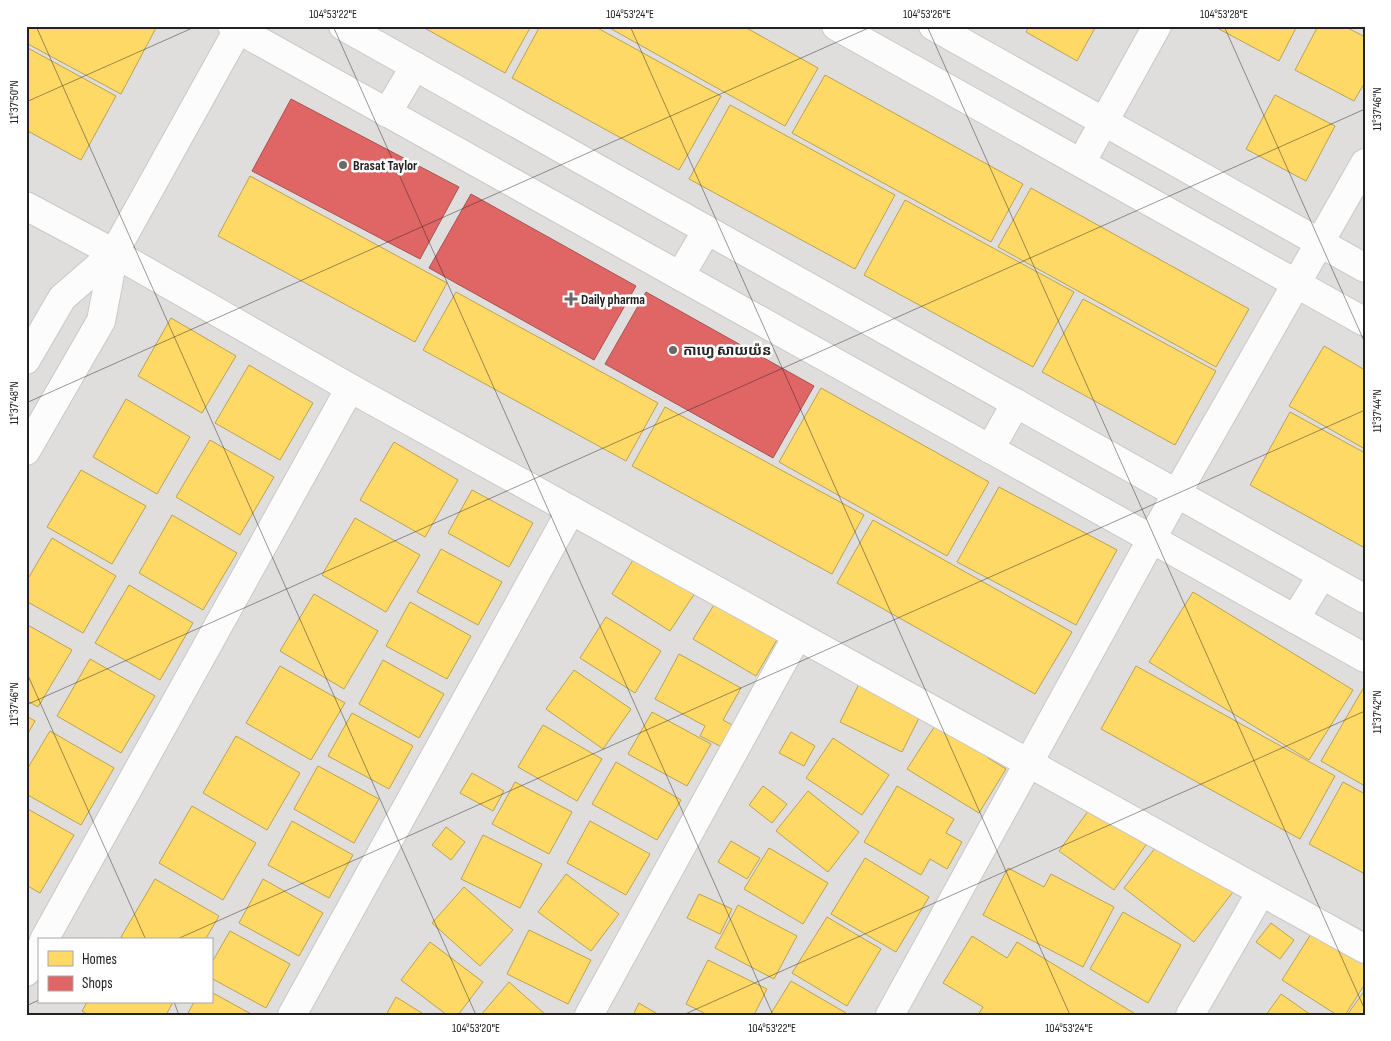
<svg xmlns="http://www.w3.org/2000/svg" width="1391" height="1041" font-family="'Sofia Sans Condensed','Noto Sans Khmer',sans-serif">
	<rect width="100%" height="100%" fill="#f0eeeb"/>
	<path fill="#dfdedc" fill-rule="evenodd" d="M26,26H1365V1015H26ZM39,940H211V1002H39Z"/>
	<g fill="#ffd966" stroke="#bda252">
		<polygon points="26,26 157,26 121,94 26,43"/>
		<polygon points="421,26 531,26 505,73"/>
		<polygon points="540,26 594,26 721,96 679,170 512,78"/>
		<polygon points="606,26 743,26 818,68 785,126"/>
		<polygon points="1029,26 1096,26 1077,61 1026,32"/>
		<polygon points="1220,26 1297,26 1279,61 1219,29"/>
		<polygon points="1318,26 1344,26 1365,37 1365,82 1354,101 1295,70"/>
		<polygon points="26,47 116,96 81,160 26,130"/>
		<polygon points="825,75 1023,184 991,242 792,133"/>
		<polygon points="1275,95 1335,126 1306,181 1246,149"/>
		<polygon points="730,105 895,195 855,269 689,179"/>
		<polygon points="250,176 447,283 415,342 218,236"/>
		<polygon points="1031,188 1249,309 1216,367 998,247"/>
		<polygon points="905,200 1074,292 1033,367 864,275"/>
		<polygon points="456,292 658,403 626,461 423,350"/>
		<polygon points="1083,299 1216,371 1175,445 1042,372"/>
		<polygon points="171,318 236,356 202,413 138,376"/>
		<polygon points="1324,346 1365,370 1365,449 1289,406"/>
		<polygon points="249,365 313,403 280,460 215,423"/>
		<polygon points="821,388 989,482 947,556 779,462"/>
		<polygon points="126,399 190,437 157,494 93,457"/>
		<polygon points="665,407 864,515 832,574 632,466"/>
		<polygon points="1290,412 1365,453 1365,548 1250,485"/>
		<polygon points="210,440 274,477 240,535 176,497"/>
		<polygon points="394,442 458,480 425,537 360,500"/>
		<polygon points="81,470 146,506 112,564 47,527"/>
		<polygon points="999,487 1117,550 1076,625 957,562"/>
		<polygon points="472,490 533,523 509,567 448,533"/>
		<polygon points="172,515 237,553 203,610 139,573"/>
		<polygon points="355,518 420,555 386,612 322,575"/>
		<polygon points="873,520 1072,632 1035,694 837,583"/>
		<polygon points="52,538 116,576 83,633 26,601 26,582"/>
		<polygon points="441,549 502,582 478,625 417,592"/>
		<polygon points="638,552 697,590 670,631 612,594"/>
		<polygon points="129,585 193,623 160,680 95,643"/>
		<polygon points="1193,592 1353,690 1309,760 1149,662"/>
		<polygon points="314,594 378,631 344,689 280,651"/>
		<polygon points="720,595 782,631 756,676 693,639"/>
		<polygon points="410,602 471,636 447,679 386,646"/>
		<polygon points="606,617 661,651 635,693 580,658"/>
		<polygon points="26,624 72,650 38,707 26,700"/>
		<polygon points="679,654 741,688 723,720 734,726 722,747 700,736 705,726 655,699"/>
		<polygon points="90,659 155,696 121,753 57,716"/>
		<polygon points="383,660 444,694 419,738 359,704"/>
		<polygon points="280,666 345,703 311,760 246,723"/>
		<polygon points="1136,666 1335,776 1300,839 1101,729"/>
		<polygon points="574,670 631,709 603,749 546,709"/>
		<polygon points="862,678 924,708 902,752 840,722"/>
		<polygon points="1364,687 1365,688 1365,786 1321,761"/>
		<polygon points="652,712 711,744 687,786 628,754"/>
		<polygon points="352,713 413,746 389,789 328,756"/>
		<polygon points="26,716 35,721 26,737"/>
		<polygon points="940,718 988,747 988,758 1006,769 979,813 907,769"/>
		<polygon points="543,725 602,759 577,801 518,767"/>
		<polygon points="50,731 114,768 81,825 26,794 26,771"/>
		<polygon points="791,732 815,746 804,766 779,753"/>
		<polygon points="236,736 300,773 267,830 203,793"/>
		<polygon points="833,738 889,775 862,815 806,778"/>
		<polygon points="616,762 681,800 657,840 592,804"/>
		<polygon points="318,766 379,799 354,843 294,809"/>
		<polygon points="472,773 504,791 493,811 460,793"/>
		<polygon points="515,782 572,812 549,854 492,824"/>
		<polygon points="1343,782 1365,794 1365,874 1309,844"/>
		<polygon points="763,786 787,804 772,823 749,805"/>
		<polygon points="897,786 954,819 946,833 962,842 947,869 930,859 921,875 864,842"/>
		<polygon points="808,791 859,832 828,872 776,831"/>
		<polygon points="1094,803 1148,842 1114,890 1059,851"/>
		<polygon points="192,806 256,843 223,900 159,863"/>
		<polygon points="26,808 74,835 40,893 26,885"/>
		<polygon points="292,821 353,855 329,898 268,865"/>
		<polygon points="590,821 650,854 626,895 567,863"/>
		<polygon points="446,827 465,842 451,860 432,845"/>
		<polygon points="483,835 542,864 520,908 461,879"/>
		<polygon points="1163,838 1233,892 1194,942 1124,888"/>
		<polygon points="731,841 760,858 747,879 718,862"/>
		<polygon points="769,848 828,883 803,924 744,889"/>
		<polygon points="865,858 929,897 896,952 831,914"/>
		<polygon points="1008,868 1044,887 1051,874 1114,907 1083,967 983,915"/>
		<polygon points="566,874 619,914 591,951 538,912"/>
		<polygon points="155,879 219,916 205,940 127,940 121,937"/>
		<polygon points="263,879 323,913 299,956 239,923"/>
		<polygon points="464,887 513,930 480,966 432,923"/>
		<polygon points="699,894 732,909 720,934 687,918"/>
		<polygon points="738,905 797,936 774,979 715,948"/>
		<polygon points="1123,912 1181,945 1148,1003 1090,969"/>
		<polygon points="827,917 881,949 847,1006 792,973"/>
		<polygon points="1271,923 1294,940 1280,959 1256,942"/>
		<polygon points="1316,926 1365,957 1365,984 1345,1015 1337,1015 1282,980"/>
		<polygon points="529,930 591,960 568,1004 507,974"/>
		<polygon points="230,931 290,964 266,1008 211,978 211,964"/>
		<polygon points="972,936 1007,958 1017,942 1137,1015 978,1015 983,1007 943,983"/>
		<polygon points="430,942 483,982 458,1015 447,1015 401,980"/>
		<polygon points="708,960 767,989 754,1015 708,1015 686,1004"/>
		<polygon points="791,981 846,1013 846,1015 770,1015"/>
		<polygon points="509,982 546,1015 481,1015"/>
		<polygon points="1365,990 1365,1015 1347,1015"/>
		<polygon points="211,992 253,1015 187,1015 194,1002 211,1002"/>
		<polygon points="1281,994 1311,1015 1266,1015"/>
		<polygon points="396,997 425,1015 386,1015"/>
		<polygon points="87,1002 173,1002 166,1015 89,1015 82,1011"/>
		<polygon points="639,1003 659,1015 633,1015"/>
	</g>
	<g fill="#e06666" stroke="#a75252">
		<polygon points="291,99 459,187 420,259 252,171"/>
		<polygon points="471,194 636,286 594,360 429,268"/>
		<polygon points="646,292 814,386 773,458 605,364"/>
	</g>
	<g fill="none" stroke-linecap="round" stroke-linejoin="round">
		<g stroke="#c9c8c7" stroke-width="30">
			<g id="minor">
				<polyline points="232,26 1365,658"/>
				<polyline points="343,26 1365,599"/>
				<polyline points="836,26 1365,322"/>
				<polyline points="933,26 1365,268"/>
				<polyline points="387,113 415,66"/>
				<polyline points="1081,163 1157,26"/>
				<polyline points="26,206 114,253 350,388 1365,949"/>
				<polyline points="680,276 707,230"/>
				<polyline points="26,360 62,298 114,253"/>
				<polyline points="990,449 1016,403"/>
				<polyline points="26,451 101,321 114,253 240,26"/>
				<polyline points="1295,619 1322,575"/>
				<polyline points="44,940 350,388"/>
				<polyline points="26,972 39,950"/>
				<polyline points="292,1015 571,510"/>
				<polyline points="589,1015 797,636"/>
				<polyline points="890,1015 1177,493 1365,163"/>
				<polyline points="1190,1015 1261,892"/>
			</g>
		</g>
		<use href="#minor" stroke="#fdfcfc" stroke-width="28"/>
	</g>
	<path fill="none" stroke="#222" stroke-width="1" stroke-opacity="0.45" d="M36,26L476,1015M333,26L773,1015M630,26L1070,1015M927,26L1365,1010M1224,26L1365,343M26,102L197,26M26,403L873,26M26,671L146,940M26,705L1365,109M175,940L1365,410M174,1002L179,1015M26,1006L39,1000M683,1015L1365,711M1360,1015L1365,1012"/>
	<g fill="#6a6968" stroke="#fff" stroke-width="2">
		<circle cx="343" cy="165" r="5"/>
		<path d="M568.5 291.5h5v5h5v5h-5v5h-5v-5h-5v-5h5z"/>
		<circle cx="673" cy="350" r="5"/>
	</g>
	<g text-anchor="middle" stroke-width="5" stroke-linejoin="round" paint-order="stroke">
		<g font-size="14" font-weight="bold" fill="#222" stroke="#fff" text-anchor="start">
			<text x="353" y="170">Brasat Taylor</text>
			<text x="581" y="304">Daily pharma</text>
			<text x="683" y="355">កាហ្វេ សាយយ៉ន</text>
		</g>
	</g>
	<rect width="1391" height="1041" fill="none" stroke="#ffffff" stroke-width="55"/>
	<rect x="38" y="938" width="175" height="65" fill="#ffffff" stroke="#a7a7a7"/>
	<rect x="48" y="951" width="25" height="15" fill="#ffd966" stroke="#a7a7a7"/>
	<text x="82" y="964" font-size="15" fill="#222222">Homes</text>
	<rect x="48" y="976" width="25" height="15" fill="#e06666" stroke="#a7a7a7"/>
	<text x="82" y="988" font-size="15" fill="#222222">Shops</text>
	<rect x="28" y="28" width="1336" height="986" fill="none" stroke="#222" stroke-width="2"/>
	<g font-size="12" text-anchor="middle" fill="#222">
		<text x="333" y="18">104°53'22"E</text>
		<text x="630" y="18">104°53'24"E</text>
		<text x="927" y="18">104°53'26"E</text>
		<text x="1224" y="18">104°53'28"E</text>
		<text transform="translate(14 102) rotate(-90)" y="4">11°37'50"N</text>
		<text transform="translate(1377 109) rotate(-90)" y="4">11°37'46"N</text>
		<text transform="translate(14 403) rotate(-90)" y="4">11°37'48"N</text>
		<text transform="translate(1377 411) rotate(-90)" y="4">11°37'44"N</text>
		<text transform="translate(14 704) rotate(-90)" y="4">11°37'46"N</text>
		<text transform="translate(1377 712) rotate(-90)" y="4">11°37'42"N</text>
		<text x="476" y="1032">104°53'20"E</text>
		<text x="772" y="1032">104°53'22"E</text>
		<text x="1069" y="1032">104°53'24"E</text>
	</g>
</svg>
